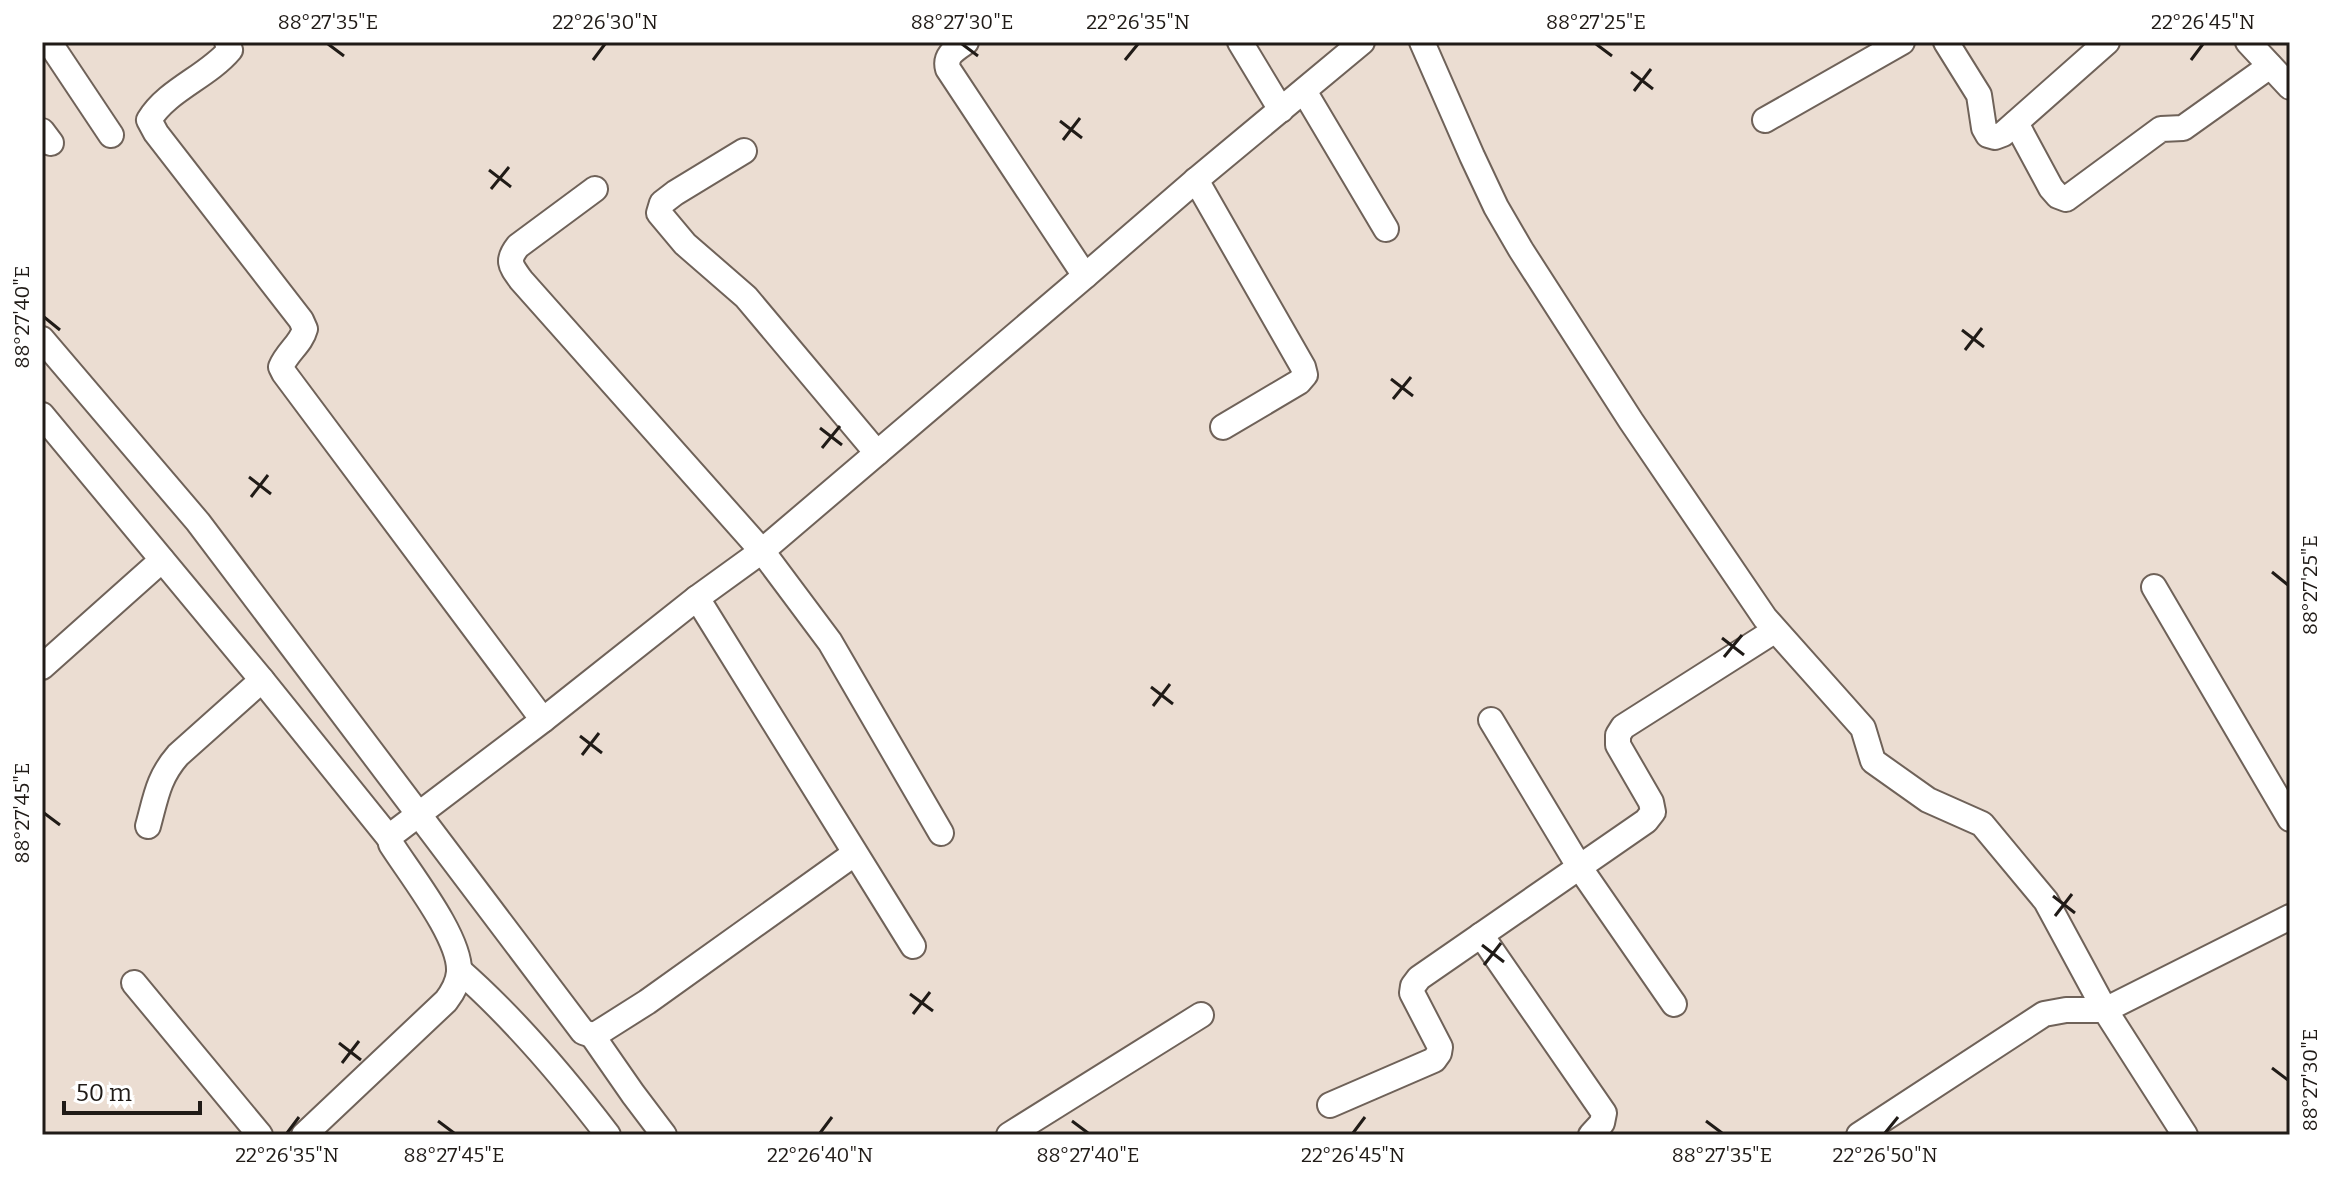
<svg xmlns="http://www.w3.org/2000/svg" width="2332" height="1177" font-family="Bitter,serif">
	<rect width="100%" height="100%" fill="#ebddd2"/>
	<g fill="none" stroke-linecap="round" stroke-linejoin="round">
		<g stroke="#6f6259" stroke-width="28">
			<g id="minor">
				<polyline points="49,42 111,135"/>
				<path d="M227,42L230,50C207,77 167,90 149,120L156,133L301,320L305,329C301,344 287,352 281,367L284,373L543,720"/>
				<path d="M966,42C956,49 944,55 948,69L1085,276"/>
				<polyline points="1240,42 1281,110"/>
				<polyline points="1422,42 1472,156 1496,207 1521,250 1631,421 1765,618 1863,728 1873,761 1928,800 1982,824 2046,901 2105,1010 2185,1135"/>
				<polyline points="1946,42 1979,95 1984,128 1988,135 1995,137 2003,134 2107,42"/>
				<polyline points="2248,42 2290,87"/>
				<polyline points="1304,91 1386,229"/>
				<polyline points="1765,120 1902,42"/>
				<polyline points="2016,123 2051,188 2058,196 2066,199 2161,129 2183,128 2270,66"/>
				<polyline points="42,131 51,143"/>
				<polyline points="744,151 675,193 662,203 659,213 685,244 746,297 877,453"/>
				<polyline points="1196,180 1303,367 1305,375 1299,382 1223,427"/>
				<path d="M595,189L518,246C506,261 511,266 521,280L762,551L830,642L941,833"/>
				<polyline points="42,339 198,522 583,1032 592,1035 598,1033 647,1002 854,854"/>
				<polyline points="42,415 262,680 390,839"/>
				<polyline points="2154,587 2290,819"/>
				<polyline points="697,598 913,946"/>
				<polyline points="42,667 162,560"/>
				<polyline points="1491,720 1580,868 1674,1004"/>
				<path d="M148,826C156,797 158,778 178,755L262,680"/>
				<polyline points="1481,935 1604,1113 1602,1123 1591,1135"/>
				<path d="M459,970C515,1019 563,1076 608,1135"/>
				<polyline points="134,983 260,1135"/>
				<polyline points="592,1035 633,1094 664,1135"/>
				<polyline points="1330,1105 1434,1060 1439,1053 1440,1047 1412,993 1413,986 1419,978 1646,821 1653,812 1651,802 1618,745 1618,735 1623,727 1774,631"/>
				<path d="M304,1135L446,1001C453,992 458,983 459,972C461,938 410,874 391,844L390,839L394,833L543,720L697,598L762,551L1085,276L1196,180L1362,42"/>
				<polyline points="1009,1135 1201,1015"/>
				<polyline points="1859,1135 2044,1014 2066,1010 2105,1010 2290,917"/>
			</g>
		</g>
		<use href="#minor" stroke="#fff" stroke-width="24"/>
	</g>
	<path fill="none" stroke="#201b17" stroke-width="3" d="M328,44L344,56M962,44L978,56M1596,44L1612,56M593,60L605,44M1125,60L1138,44M2191,60L2203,44M1631,72L1653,89M1634,91L1651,69M1060,121L1082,138M1063,140L1080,118M489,170L511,187M491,189L509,167M44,317L60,330M1962,330L1984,347M1965,350L1982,328M1391,379L1413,396M1393,399L1411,377M820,428L842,445M822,448L840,426M249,477L271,494M251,497L268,475M2272,572L2288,585M1722,638L1744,655M1724,657L1742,635M1151,687L1173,704M1153,706L1170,684M580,736L602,753M582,755L599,733M44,813L60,825M2053,896L2075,913M2055,916L2072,894M1482,945L1504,962M1484,965L1501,943M910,994L933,1011M913,1014L930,992M339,1043L361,1060M342,1063L359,1041M2272,1068L2288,1080M438,1121L454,1133M1072,1121L1088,1133M1706,1121L1722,1133M287,1133L299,1117M820,1133L832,1117M1353,1133L1365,1117M1885,1133L1898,1117"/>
	<rect width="2332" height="1177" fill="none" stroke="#ffffff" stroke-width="88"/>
	<path d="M64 1101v12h136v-12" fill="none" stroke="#201b17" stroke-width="4"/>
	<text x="76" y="1101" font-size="24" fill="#201b17" stroke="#ffffff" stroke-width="6" paint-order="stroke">50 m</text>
	<rect x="44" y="44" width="2244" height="1089" fill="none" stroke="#201b17" stroke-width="3"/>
	<g font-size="20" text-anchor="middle" fill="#201b17">
		<text x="328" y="29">88°27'35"E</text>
		<text x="605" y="29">22°26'30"N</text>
		<text x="962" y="29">88°27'30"E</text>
		<text x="1138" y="29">22°26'35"N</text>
		<text x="1596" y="29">88°27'25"E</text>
		<text x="2203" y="29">22°26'45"N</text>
		<text transform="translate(22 317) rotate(-90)" y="7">88°27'40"E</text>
		<text transform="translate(2310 585) rotate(-90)" y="7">88°27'25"E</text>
		<text transform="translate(22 813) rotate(-90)" y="7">88°27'45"E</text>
		<text transform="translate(2310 1080) rotate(-90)" y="7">88°27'30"E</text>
		<text x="287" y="1162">22°26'35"N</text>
		<text x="454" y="1162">88°27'45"E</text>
		<text x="820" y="1162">22°26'40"N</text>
		<text x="1088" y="1162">88°27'40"E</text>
		<text x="1353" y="1162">22°26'45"N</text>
		<text x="1722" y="1162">88°27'35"E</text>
		<text x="1885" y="1162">22°26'50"N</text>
	</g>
</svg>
